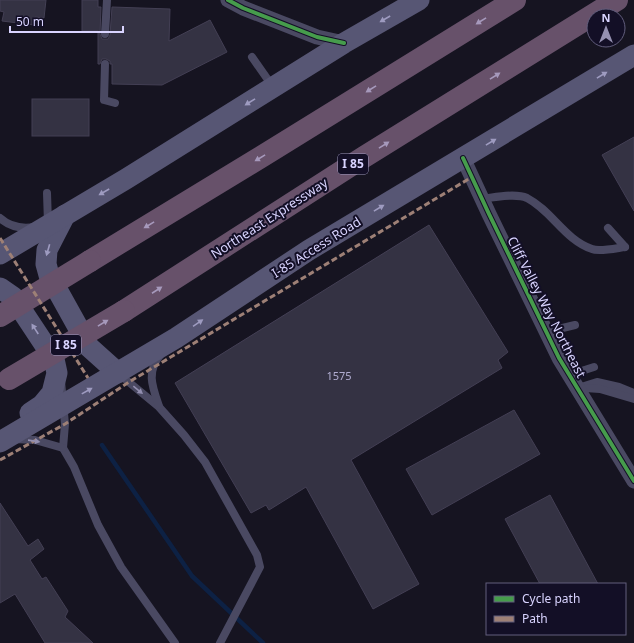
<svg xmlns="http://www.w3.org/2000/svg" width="634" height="643" font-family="'Noto Sans',sans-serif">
	<rect width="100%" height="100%" fill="#161421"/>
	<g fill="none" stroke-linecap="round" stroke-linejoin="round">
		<polyline stroke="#0d2144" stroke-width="4.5" points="102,445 192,576 263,643"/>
	</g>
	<g fill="#343243" stroke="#433f54">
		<polygon points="0,0 46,0 44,18 35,17 34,25 2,21 4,12 0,11"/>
		<polygon points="82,0 98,0 98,7 101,7 100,34 102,39 108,39 110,35 112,7 170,9 169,41 210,20 227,52 162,85 112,84 112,64 110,64 110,61 106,59 102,59 100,64 98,64 98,31 82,31"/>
		<rect x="32" y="99" width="57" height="37"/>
		<polygon points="634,137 634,211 602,155"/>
		<polygon points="429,225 508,352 498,360 502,368 351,460 419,584 373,609 306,487 269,510 266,505 251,513 175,383"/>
		<polygon points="514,410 540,454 432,515 406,469"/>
		<polygon points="550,495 598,584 540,584 505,519"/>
		<polygon points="0,503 28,546 38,539 44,549 30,560 42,579 46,577 68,611 65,617 93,643 45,643 15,594 0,603"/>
	</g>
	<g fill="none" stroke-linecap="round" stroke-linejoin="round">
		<g stroke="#4a4962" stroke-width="8">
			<polyline points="105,34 107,0"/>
			<polyline points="252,57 273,87"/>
			<polyline points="105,64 104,100 115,103"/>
			<polyline points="47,193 48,223"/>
			<path d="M482,199C494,197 516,193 527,198C552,211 565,240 592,249C599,252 617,248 625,247"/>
			<path d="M0,218C10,227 21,229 34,227"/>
			<polyline points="608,228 625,247"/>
			<polyline points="546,332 575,325"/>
			<polyline points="119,374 159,407 184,435 205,462 257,555 260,567 220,643"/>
			<polyline points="569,375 594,367"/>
			<polyline points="61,381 65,424 63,448 74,467 98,525 121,567 175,643"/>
			<polyline points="578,388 597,382 619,387 634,393"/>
			<polyline points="585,388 600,389 634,399"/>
			<path d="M159,406C152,386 146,371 161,354"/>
			<polyline points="13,439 35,440 63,448"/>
		</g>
		<g stroke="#4a4962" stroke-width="15">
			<polyline points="228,0 243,8 317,37 344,43"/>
			<polyline points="463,158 489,214 559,358 634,481"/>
		</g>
		<g stroke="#575674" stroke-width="21">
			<polyline points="65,215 47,250 46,264 49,275 89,347 118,373"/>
			<polyline points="0,254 126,179 344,43 419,0"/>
			<polyline points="0,288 13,297 54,359 57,373 52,393 42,405 30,413"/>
			<polyline points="0,442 176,338 309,250 634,55"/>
		</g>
		<g stroke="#67516a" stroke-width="22">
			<polyline points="90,261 261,157 515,0"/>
			<polyline points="124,311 364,157 617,0"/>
		</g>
		<g stroke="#67516a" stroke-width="22">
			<polyline points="0,316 90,261"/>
			<polyline points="9,379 124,311"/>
		</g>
		<g stroke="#9e8076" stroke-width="3" stroke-dasharray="6 3" stroke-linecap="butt">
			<polyline points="0,238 88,378"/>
			<polyline points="0,460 65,424 129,382 472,177"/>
		</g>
		<g stroke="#130f26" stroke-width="6">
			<g id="cycleway">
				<polyline points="228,0 243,8 317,37 344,43"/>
				<polyline points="463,158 489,214 559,358 634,481"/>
			</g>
		</g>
		<use href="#cycleway" stroke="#469c4c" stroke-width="4"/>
	</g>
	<defs><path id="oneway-solid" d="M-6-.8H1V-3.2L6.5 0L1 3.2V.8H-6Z"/></defs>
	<g fill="#9e9bc0">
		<use href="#oneway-solid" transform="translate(385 19) rotate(150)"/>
		<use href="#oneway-solid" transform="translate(602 75) rotate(-31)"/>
		<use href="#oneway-solid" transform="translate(250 102) rotate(148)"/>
		<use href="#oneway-solid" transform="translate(491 142) rotate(-31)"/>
		<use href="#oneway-solid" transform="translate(104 192) rotate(150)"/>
		<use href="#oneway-solid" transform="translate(379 208) rotate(-31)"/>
		<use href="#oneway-solid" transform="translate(48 250) rotate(106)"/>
		<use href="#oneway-solid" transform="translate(198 323) rotate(-34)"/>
		<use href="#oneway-solid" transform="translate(35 329) rotate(-123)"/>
		<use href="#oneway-solid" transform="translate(87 391) rotate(-29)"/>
	</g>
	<g fill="#a699bc">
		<use href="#oneway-solid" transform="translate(481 21) rotate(148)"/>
		<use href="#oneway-solid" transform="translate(495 76) rotate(-32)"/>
		<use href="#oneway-solid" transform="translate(371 89) rotate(148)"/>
		<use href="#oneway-solid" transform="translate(384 145) rotate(-32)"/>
		<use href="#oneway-solid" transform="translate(260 158) rotate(149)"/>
		<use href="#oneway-solid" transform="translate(149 225) rotate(149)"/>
		<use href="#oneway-solid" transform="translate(157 290) rotate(-33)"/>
		<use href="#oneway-solid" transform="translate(103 323) rotate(-31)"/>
	</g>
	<g fill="#928eb0">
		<use href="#oneway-solid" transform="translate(138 390) rotate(39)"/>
		<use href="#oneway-solid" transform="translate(34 441) rotate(8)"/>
	</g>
	<g text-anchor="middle" stroke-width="4" stroke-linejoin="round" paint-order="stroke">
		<g font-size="11" fill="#b0acd0">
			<text x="339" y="380">1575</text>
		</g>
		<g fill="#130f26" stroke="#9e99be" stroke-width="1">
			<rect x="338" y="154" width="30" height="20" rx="3"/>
			<rect x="51" y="335" width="30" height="20" rx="3"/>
		</g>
		<g font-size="12" font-weight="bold" fill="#d9d4ff">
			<text x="353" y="168">I 85</text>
			<text x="66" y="349">I 85</text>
		</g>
		<g font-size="13" fill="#d9d4ff" stroke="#130f26">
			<text transform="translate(269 218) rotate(-33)" y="5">Northeast Expressway</text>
			<text transform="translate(316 247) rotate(-32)" y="5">I-85 Access Road</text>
			<text transform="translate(547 307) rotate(63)" y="5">Cliff Valley Way Northeast</text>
		</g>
	</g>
	<rect x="486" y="583" width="140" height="52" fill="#130f26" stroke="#625e7d"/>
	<rect x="494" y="596" width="20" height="6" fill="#469c4c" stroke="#625e7d"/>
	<text x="522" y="603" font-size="12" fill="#d9d4ff">Cycle path</text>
	<rect x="494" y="616" width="20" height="6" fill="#9e8076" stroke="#625e7d"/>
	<text x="522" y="623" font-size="12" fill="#d9d4ff">Path</text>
	<g transform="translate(606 28)"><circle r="19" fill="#130f26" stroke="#625e7d"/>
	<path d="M0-3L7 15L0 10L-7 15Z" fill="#9591b1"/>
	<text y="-6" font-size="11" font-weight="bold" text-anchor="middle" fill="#d9d4ff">N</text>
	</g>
	<path d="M10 26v6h113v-6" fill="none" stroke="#d9d4ff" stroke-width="2"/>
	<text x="16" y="26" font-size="12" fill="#d9d4ff" stroke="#130f26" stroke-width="3" paint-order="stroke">50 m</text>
</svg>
